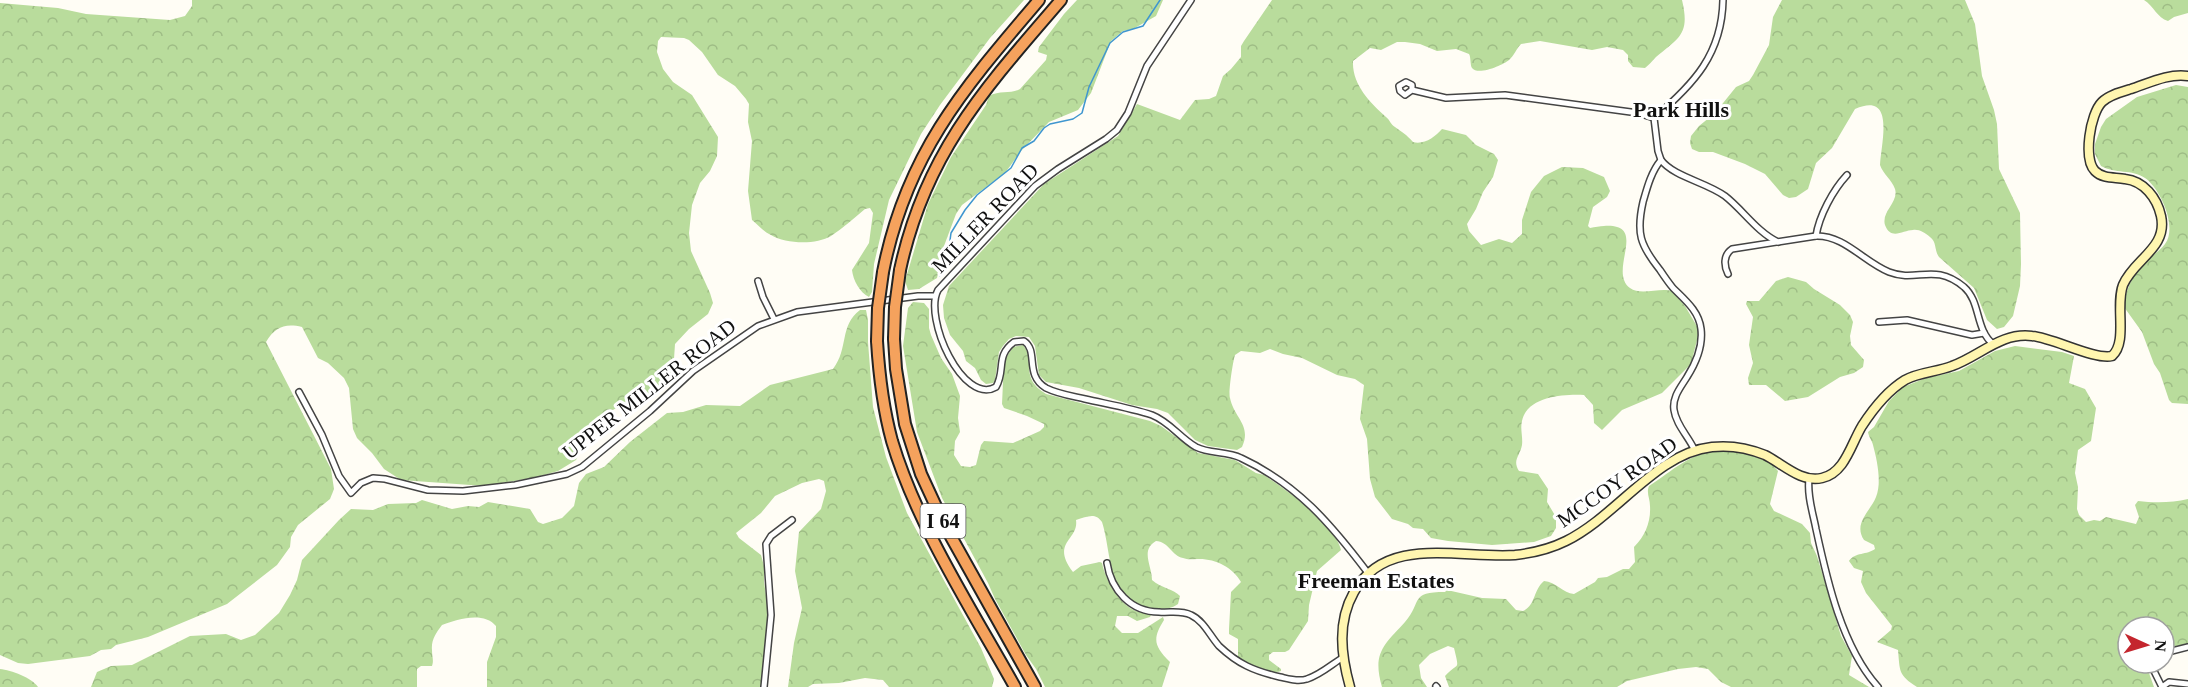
<svg xmlns="http://www.w3.org/2000/svg" width="2188" height="687" font-family="'Times New Roman',serif">
	<defs>
		<pattern id="forest-crowns" width="20" height="18" patternUnits="userSpaceOnUse" patternTransform="scale(1.5)"><rect width="20" height="18" fill="#b9dc9c"/><path d="M2 6a3 3 0 1 1 6 0M12 15a3 3 0 1 1 6 0" fill="none" stroke="#9ebc85"/></pattern>
	</defs>
	<rect width="100%" height="100%" fill="#fffdf5"/>
	<g fill="url(#forest-crowns)">
		<path d="M192,0H1024L990,38L940,105L921,134L889,200L874,264L872,292L869,297C860,293 853,280 852,270L869,243L873,213L870,208L865,209C854,218 843,228 831,236C816,245 786,244 771,235C764,232 758,225 752,220L748,191L752,141L748,122L749,104L746,99L735,86L718,75L702,52L689,40L684,38L661,37L658,41L657,52L663,69L673,82L692,95L718,137L717,156L710,171L700,183L692,205L689,233L691,251L710,293L713,303L708,314L689,329L675,344L673,374L667,383L660,391L625,403L606,414L592,431L576,460L558,471L537,477L484,486L401,480L384,469L372,453L357,438L353,429L349,388L344,378L328,363L318,358L302,327C285,323 275,327 266,342L331,469L334,489L330,499L298,525L291,537L290,547L277,565L227,604L148,637L116,645L111,649L101,650L90,656L28,664L18,663L0,655V3L58,8L86,14L170,20L185,16L192,6Z"/>
		<path d="M1077,0H1163L1156,16L1133,29L1123,31L1111,41L1091,93L1078,110L1049,122L1021,151L1005,173L962,205L956,214L944,246L937,278L919,289L908,290L905,281L928,204L951,157L986,105L989,96C1000,90 1011,94 1020,89L1046,60L1047,55L1038,52L1039,47L1064,14Z"/>
		<path d="M1272,0H1682C1690,34 1680,37 1656,57C1652,61 1649,65 1645,68L1633,67L1628,61V55L1623,50L1607,47L1592,50L1540,41L1521,44C1516,49 1514,56 1509,60C1503,65 1478,76 1472,68C1470,65 1471,57 1469,54L1456,49L1437,51L1420,44L1405,42H1397L1381,50L1370,48L1353,61C1352,85 1370,102 1386,117C1390,120 1391,125 1395,127C1403,133 1406,134 1413,142C1424,145 1435,137 1442,129L1466,135L1476,145L1494,154L1498,160L1493,177L1483,192L1476,209L1467,224L1469,231L1481,245L1499,239L1512,243L1522,234V220L1531,192L1544,176L1562,167L1583,168L1604,177L1610,191L1607,197L1593,207L1588,226L1590,228C1595,227 1600,226 1604,226C1650,223 1607,271 1630,288C1641,296 1660,287 1672,291L1685,306L1698,328V336L1691,364L1662,393L1622,410L1602,430L1594,423L1593,405L1584,395C1565,394 1527,396 1522,421C1520,429 1523,437 1522,445C1520,456 1512,460 1519,471L1538,474L1548,489L1547,502L1556,517V528L1551,536L1534,542L1492,545L1448,541L1431,538L1423,529L1413,528L1408,524L1392,519L1375,497L1370,479L1367,439L1360,419L1364,385L1355,379L1337,375L1302,358L1283,354L1270,349L1260,353L1241,351L1235,355C1233,361 1228,393 1230,398C1234,418 1252,425 1242,447L1237,450L1208,446L1195,440L1168,413L1157,409L1132,405L1079,388L1046,382L1039,375L1035,346L1029,337L1016,336L1009,339L1003,346L999,352L995,380L993,383L986,384L981,380L975,368L966,361L963,351L950,335L944,318L943,305L949,286L1044,184L1118,136L1137,104L1180,120L1195,100L1209,99L1216,96L1223,76L1231,69L1241,57V46L1244,41Z"/>
		<path d="M1782,0H1965L1975,24L1982,76L1994,110L1997,124L1999,169L2020,213L2021,264L2020,286L2013,316L2004,327L1997,329L1987,320L1974,288L1939,257C1934,250 1937,242 1930,237C1925,233 1919,229 1913,230C1903,230 1891,241 1885,225C1881,212 1899,202 1895,189C1892,180 1883,174 1880,165C1881,143 1896,91 1855,109L1832,148L1816,163L1808,189L1796,197L1789,198L1783,195L1765,174L1745,164L1713,152H1699L1692,149L1690,143L1691,136L1699,126L1715,113L1736,87L1749,81L1753,75L1769,45L1773,17Z"/>
		<path d="M2144,0H2188V13L2174,17L2168,21C2157,18 2154,6 2144,0Z"/>
		<path d="M2176,85L2188,87V404L2172,403L2169,400L2160,373L2154,364L2142,332L2124,307C2125,290 2133,274 2145,262C2151,256 2160,251 2165,244C2178,227 2160,188 2145,178C2132,169 2115,174 2101,166L2095,154V144L2101,127L2106,119L2137,97Z"/>
		<polygon points="1788,277 1806,282 1814,289 1840,305 1850,315 1853,322 1850,336 1851,345 1864,360 1863,367 1854,373 1840,377 1808,397 1785,401 1766,385 1749,385 1748,378 1753,363 1749,345 1753,317 1746,304 1747,301 1759,301 1776,281"/>
		<path d="M913,302L924,303L929,309V328L931,335L941,358L952,374L960,396L958,418L960,432L955,441L954,455L961,466L970,467L976,465L981,445L984,441L1013,443L1040,431L1044,427V424L1027,416L1004,408L1002,404L1004,361L1013,347L1023,345C1037,361 1018,377 1046,394L1150,421L1161,426L1198,453L1235,460L1256,473L1264,475C1285,489 1336,525 1341,550L1317,571L1309,605L1308,621L1289,650L1285,652H1273L1269,655V660L1281,669V671C1265,676 1250,667 1238,657V639L1229,634V629L1231,592L1241,582C1233,567 1214,558 1197,559C1192,559 1188,560 1183,558C1172,556 1168,541 1156,541C1140,550 1152,566 1152,580C1161,588 1174,589 1180,596L1178,604C1169,610 1161,610 1151,609C1107,604 1112,553 1102,522C1095,512 1087,517 1076,520C1079,540 1050,542 1073,572L1081,566L1100,562L1102,563C1106,581 1119,604 1136,611C1141,613 1146,613 1151,615L1150,617L1137,621L1128,616H1117L1115,626L1122,633H1138L1163,617L1164,620C1152,639 1154,646 1170,662L1162,687H1045L1036,669L1026,655L995,599L988,583L942,498L917,432L903,346L908,308Z"/>
		<path d="M860,310H866L868,320V342L873,407L886,457L907,513L981,648L994,679L992,687H889L883,680L865,678L839,683L813,684L808,687H788L794,643L802,608L795,571L799,532L821,509L826,491L824,481L819,479L802,483L775,496L761,513L736,533L739,538L761,555L764,566V582L769,616L761,687H487V662L496,637V626C484,611 457,619 442,625C436,633 431,640 432,650C432,657 434,660 432,666H421L417,669V687H91L97,672L111,666L132,665L190,636L226,634L241,640L255,635L279,613L290,595L297,580L302,560L339,520L351,509L373,510L388,504L416,503L422,500L452,509L468,506L479,507L488,502L530,509L538,522L543,524L562,518L574,506L579,483L586,474L604,467L630,442L667,413L683,412L706,405L740,406L770,385L833,369C849,348 839,326 860,310Z"/>
		<path d="M2015,346L2062,352L2074,356L2069,383L2085,389L2096,408L2091,441L2078,450L2075,473L2078,487L2077,509L2079,515L2086,522L2094,520L2100,521L2106,517L2136,524L2139,517L2135,505L2138,501C2154,503 2172,503 2188,499V644L2164,648V627H2128V663H2151L2149,673L2154,687H1917C1898,675 1900,671 1898,650L1877,642L1891,630L1892,626L1866,593L1861,582L1863,571L1854,568L1849,561C1855,552 1867,555 1875,549L1874,545L1864,540C1853,523 1870,512 1876,497C1882,482 1877,460 1873,445C1872,440 1869,438 1868,432L1874,427L1889,401L1903,387L1926,378L1959,371L1995,351Z"/>
		<path d="M1720,450C1739,451 1766,455 1778,471L1770,504L1774,511L1802,524L1810,533L1811,543L1817,556L1841,636L1852,656L1849,675L1869,687H1731L1721,682L1708,669L1696,667L1678,669L1627,681L1617,687H1449L1445,676C1458,661 1460,673 1454,648L1448,646L1430,654L1419,665L1421,678L1427,687H1382C1372,653 1384,645 1405,622C1423,601 1409,592 1445,592L1447,590L1482,598L1506,599L1516,610L1523,611C1536,605 1533,590 1544,581C1556,582 1563,593 1574,594L1595,582L1598,578L1607,577L1623,569H1629L1635,562L1634,547C1645,536 1651,522 1650,506C1650,498 1646,493 1649,486C1674,470 1689,453 1720,450Z"/>
		<path d="M0,669C11,670 32,678 38,687H0Z"/>
	</g>
	<g fill="none" stroke-linecap="round" stroke-linejoin="round">
		<polyline stroke="#3f96cf" stroke-width="1.5" points="940,276 948,255 951,233 965,210 977,195 1011,168 1022,148 1034,141 1044,128 1050,124 1073,119 1082,113 1089,87 1110,43 1123,32 1143,26 1160,0"/>
		<g stroke="#444" stroke-width="8">
			<g id="street">
				<path d="M1191,0L1147,66L1128,113L1117,130L1106,139L1058,169L1035,186L938,290C923,318 963,406 996,387C1006,370 995,356 1014,342L1024,341C1039,351 1024,375 1046,388C1058,394 1072,396 1085,399C1107,404 1131,408 1152,415C1170,422 1180,438 1196,447C1210,454 1227,451 1241,458C1297,484 1331,524 1368,573"/>
				<polyline points="1412,90 1412,85 1406,82 1399,86 1400,91 1405,95 1412,90 1446,98 1505,95 1638,113 1654,118"/>
				<path d="M1654,118L1658,151L1661,160C1651,172 1647,188 1643,202C1636,233 1640,245 1660,270C1664,276 1668,282 1673,288C1685,300 1699,311 1701,329C1703,346 1696,363 1687,377C1681,387 1672,397 1674,410C1676,425 1689,437 1695,451"/>
				<path d="M1654,118C1694,84 1722,54 1723,0"/>
				<path d="M1661,160C1674,177 1706,182 1725,196C1743,210 1757,232 1778,242"/>
				<path d="M1816,236C1819,216 1833,190 1847,175"/>
				<path d="M1728,274C1724,266 1723,255 1732,249L1816,236C1844,235 1864,262 1889,272C1917,283 1934,262 1964,287C1981,302 1975,329 1993,344"/>
				<polyline points="758,281 763,297 774,319"/>
				<polyline points="1879,322 1907,320 1972,335 1984,333"/>
				<polyline points="299,392 322,435 339,476 351,493 361,483 373,478 385,479 428,490 463,491 515,485 567,474 582,467 650,411 693,371 758,326 797,312 918,296 935,296"/>
				<path d="M1809,479C1807,496 1813,513 1816,529C1827,580 1842,647 1878,687"/>
				<path d="M1107,563C1111,590 1131,612 1159,612C1170,613 1181,610 1191,615C1204,621 1210,636 1219,646C1238,664 1254,671 1280,677C1289,679 1298,682 1307,679C1320,675 1331,665 1342,658"/>
				<polyline points="2164,653 2188,647"/>
				<polyline points="2156,663 2154,671 2162,687"/>
				<polyline points="1436,686 1437,687"/>
				<polyline points="764,687 771,615 766,544 771,536 792,520"/>
				<polyline points="2162,687 2169,682 2188,684"/>
			</g>
		</g>
		<g stroke="#333" stroke-width="11">
			<path id="secondary" d="M1350,687C1341,655 1337,622 1354,592C1386,534 1461,559 1515,555C1533,553 1550,549 1566,541C1617,516 1656,453 1712,447C1730,445 1748,448 1765,455C1783,464 1801,483 1822,478C1845,473 1851,444 1862,426C1873,409 1887,391 1905,380C1919,372 1937,372 1952,366C1980,356 2001,332 2032,336C2054,338 2094,360 2112,356C2128,342 2115,306 2123,285C2134,259 2168,248 2161,216C2157,198 2144,181 2125,179C2115,177 2103,179 2095,171C2083,159 2090,114 2102,102C2109,95 2121,92 2131,89C2149,83 2169,73 2188,76"/>
		</g>
		<g stroke="#222" stroke-width="14">
			<g id="highway">
				<path d="M900,270C925,153 986,87 1061,0"/>
				<path d="M883,272C906,154 964,88 1039,0"/>
				<polyline points="894,339 896,369 905,424 921,474 945,526 1035,687"/>
				<path d="M877,341C879,374 883,408 892,441C917,525 972,610 1015,687"/>
			</g>
		</g>
		<use href="#street" stroke="#fff" stroke-width="5"/>
		<use href="#secondary" stroke="#fff6b0" stroke-width="8"/>
		<use href="#highway" stroke="#f5a25d" stroke-width="10"/>
		<g stroke="#222" stroke-width="14" stroke-linecap="butt">
			<g id="highway-bridge">
				<polyline points="894,339 895,307 900,270"/>
				<polyline points="877,341 878,308 883,272"/>
			</g>
		</g>
		<use href="#highway-bridge" stroke="#f5a25d" stroke-width="10"/>
	</g>
	<g text-anchor="middle" stroke-width="6" stroke-linejoin="round" paint-order="stroke">
		<rect fill="#fff" stroke="#585858" stroke-width="1.5" x="920.5" y="504" width="45" height="34" rx="4.5"/>
		<g font-size="20" font-weight="bold" fill="#111">
			<text x="943" y="528">I 64</text>
		</g>
		<g font-size="21" fill="#111" stroke="#fff">
			<text transform="translate(985 218) rotate(-46)" y="7">MILLER ROAD</text>
			<text transform="translate(649 389) rotate(-38)" y="7">UPPER MILLER ROAD</text>
			<text transform="translate(1617 482) rotate(-35)" y="7">MCCOY ROAD</text>
		</g>
		<g font-size="22" font-weight="bold" fill="#111" stroke="#fff">
			<text x="1681" y="117">Park Hills</text>
			<text x="1376" y="588">Freeman Estates</text>
		</g>
	</g>
	<g transform="translate(2146 645) rotate(94)"><circle r="28" fill="#ffffff" stroke="#a0a0a0" stroke-width="1.5"/>
	<path d="M0-4.5L10 22L0 15L-10 22Z" fill="#c4262e"/>
	<text y="-9" font-size="16" font-weight="bold" text-anchor="middle" fill="#111111">N</text>
	</g>
</svg>
